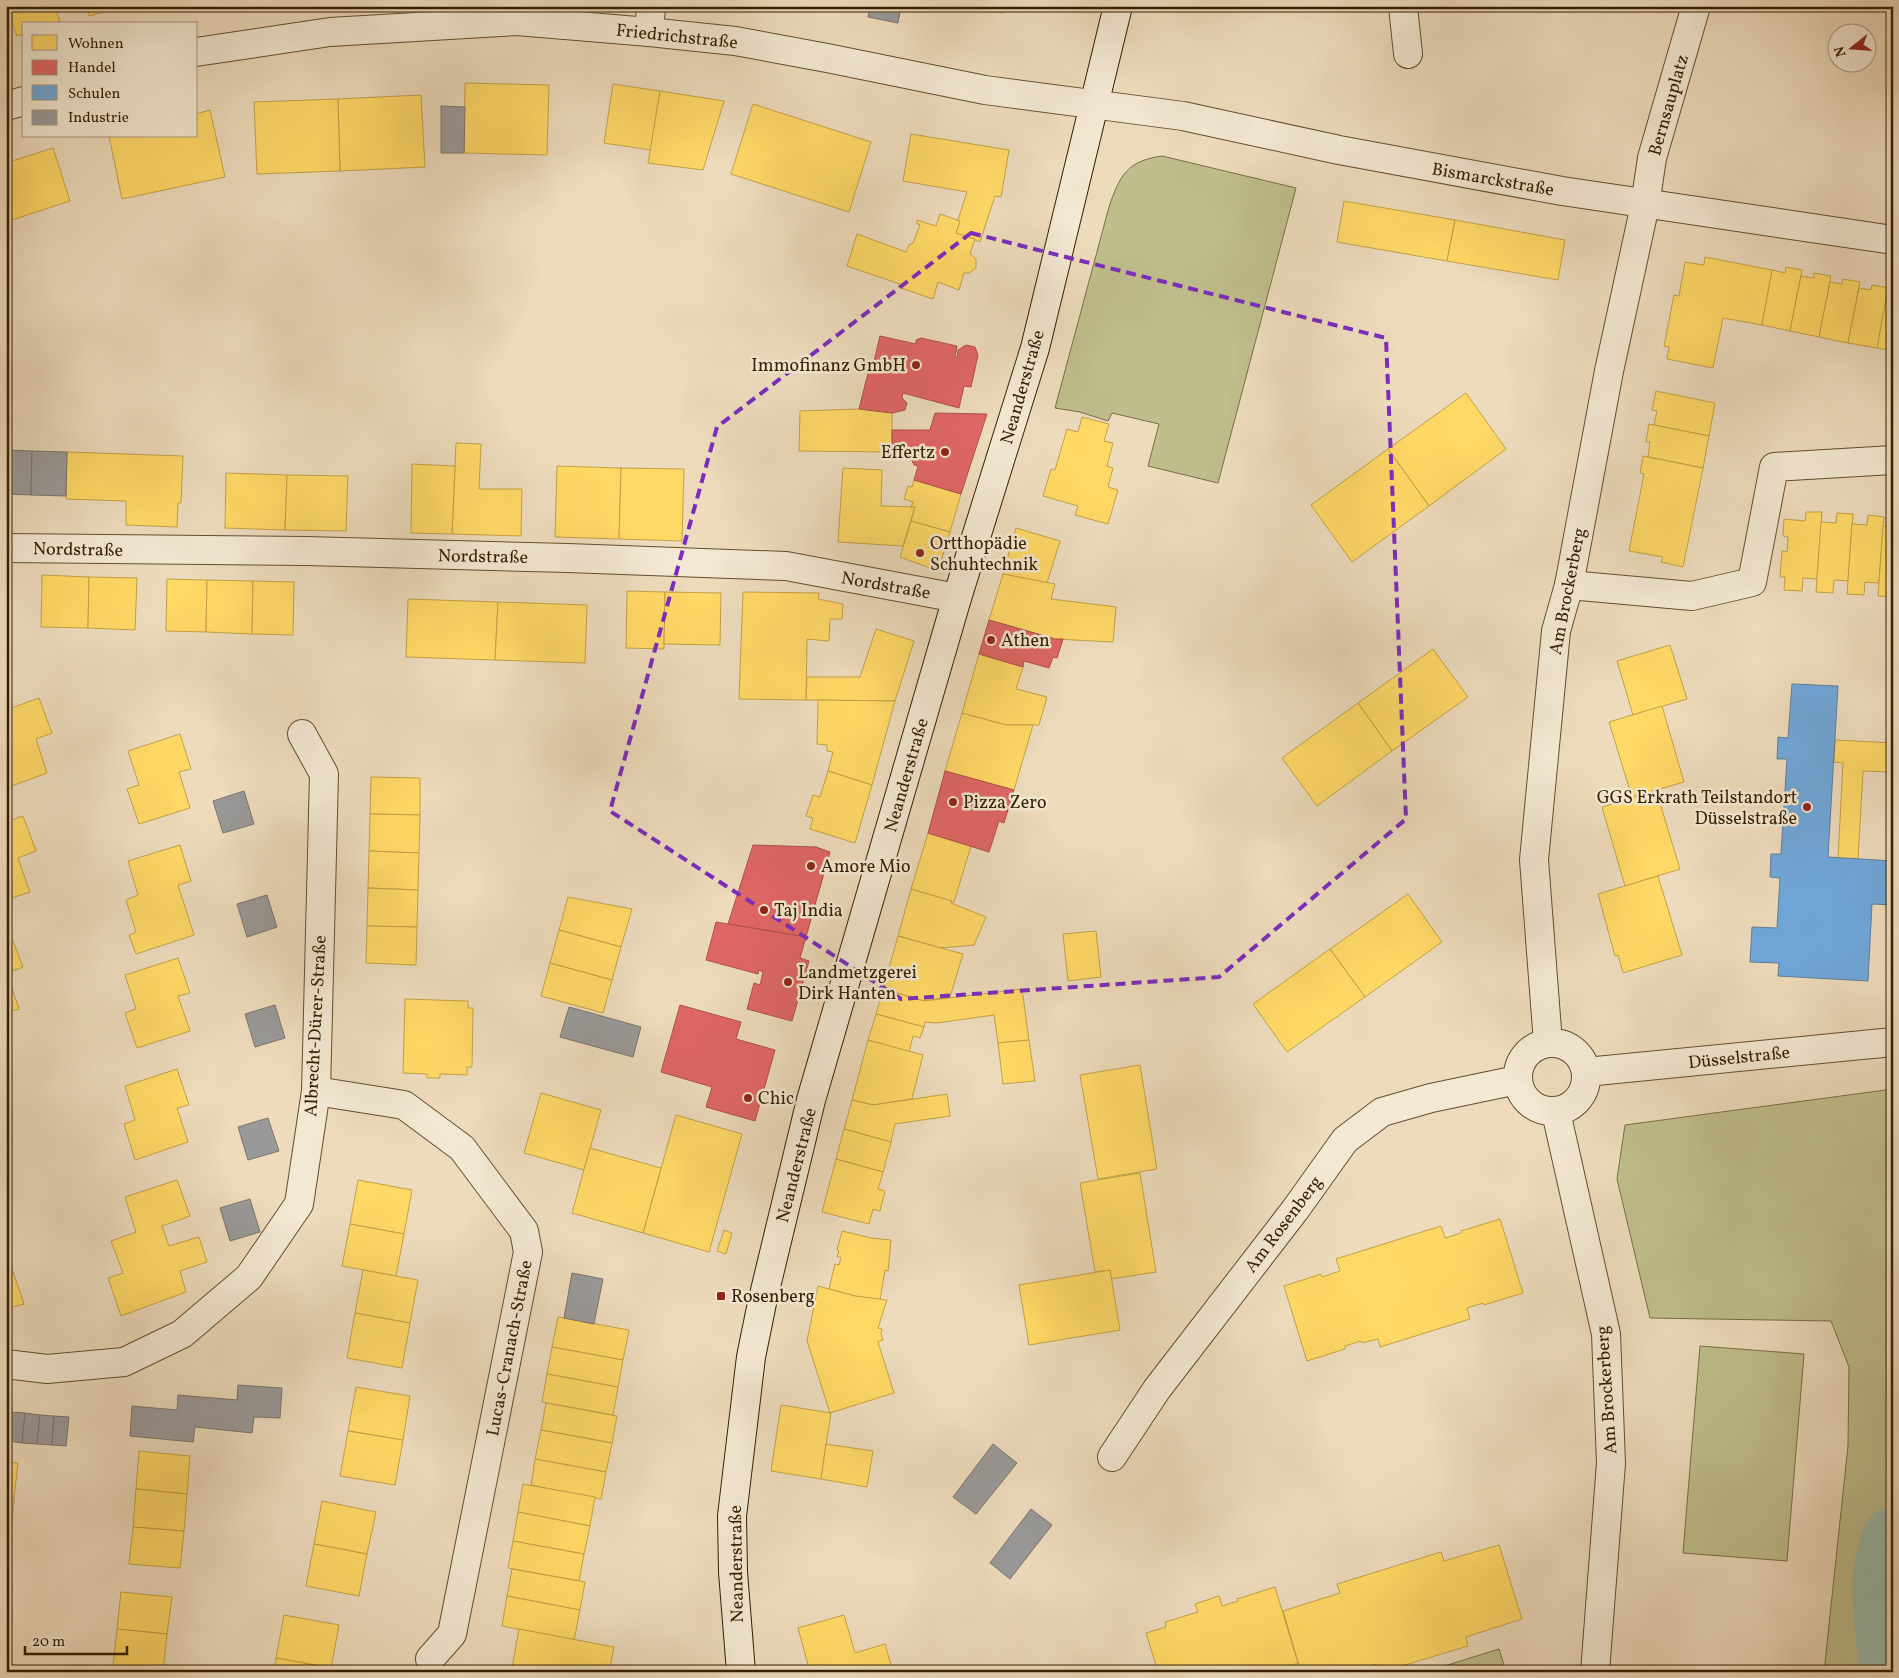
<svg xmlns="http://www.w3.org/2000/svg" width="1899" height="1678" font-family="Vollkorn,serif">
	<rect width="100%" height="100%" fill="#eddbbc"/>
	<filter id="stains"><feTurbulence type="fractalNoise" baseFrequency=".004" numOctaves="4"/><feColorMatrix values="0 0 0 0 .2 0 0 0 0 .09 0 0 0 0 .02 0 0 0 .5 -.17"/></filter>
	<radialGradient id="worn" r=".72"><stop offset=".6" stop-color="#630" stop-opacity="0"/><stop offset="1" stop-color="#630" stop-opacity=".3"/></radialGradient>
	<g fill="#bfbe8c" stroke="#7a6e46">
		<path d="M1162,156L1296,188L1218,483L1148,466L1159,424L1112,413L1108,421L1080,412L1055,408L1109,207C1120,175 1127,161 1162,156Z"/>
		<polygon points="1893,1089 1893,1672 1824,1672 1848,1446 1849,1367 1831,1321 1650,1318 1617,1179 1625,1125"/>
		<polygon points="1700,1346 1804,1354 1787,1561 1683,1553"/>
		<polygon points="1499,1649 1506,1672 1425,1672"/>
	</g>
	<g fill="#ffd966" stroke="#c2a147">
		<polygon points="6,6 54,6 60,21 51,24 24,24 24,34 17,36"/>
		<polygon points="87,6 126,6 89,16"/>
		<polygon points="950,6 1005,6 1004,13 950,8"/>
		<polygon points="465,83 549,85 547,155 464,153"/>
		<polygon points="613,84 660,91 651,150 604,143"/>
		<polygon points="660,91 724,101 703,170 648,163"/>
		<polygon points="421,95 425,167 340,171 338,99"/>
		<polygon points="338,99 340,171 257,174 254,102"/>
		<polygon points="753,104 871,142 849,212 731,174"/>
		<polygon points="210,110 225,177 122,199 109,136 196,136 196,114"/>
		<polygon points="911,134 1009,150 1001,197 995,196 980,242 956,233 960,221 958,220 967,192 903,181"/>
		<polygon points="53,148 70,201 6,222 6,163"/>
		<polygon points="1344,201 1455,220 1447,261 1337,242"/>
		<polygon points="940,214 960,221 956,233 975,239 970,254 976,259 976,268 969,273 964,273 959,290 938,282 933,299 898,287 900,284 847,266 857,234 906,252 909,245 913,243 920,225 917,224 917,220 936,226"/>
		<polygon points="1455,220 1565,240 1558,280 1447,261"/>
		<polygon points="1705,257 1772,270 1762,325 1723,318 1713,368 1667,359 1669,347 1664,346 1674,295 1679,296 1685,262 1704,265"/>
		<polygon points="1786,267 1802,270 1790,331 1762,325 1772,270 1785,273"/>
		<polygon points="1814,273 1831,276 1819,337 1790,331 1801,276 1814,278"/>
		<polygon points="1843,279 1860,282 1848,343 1819,337 1830,282 1842,284"/>
		<polygon points="1872,285 1889,288 1877,348 1848,343 1859,288 1871,290"/>
		<polygon points="1887,293 1893,294 1893,351 1877,348"/>
		<polygon points="1656,391 1715,403 1709,436 1654,425 1657,411 1652,410"/>
		<polygon points="1466,393 1506,449 1429,506 1388,449"/>
		<polygon points="859,409 892,413 892,452 799,451 800,411"/>
		<polygon points="1082,417 1109,424 1104,441 1113,443 1107,466 1113,468 1108,487 1118,490 1108,524 1075,515 1078,506 1043,496 1051,469 1055,470 1067,429 1078,432"/>
		<polygon points="1649,424 1709,436 1703,468 1648,457 1650,442 1646,442"/>
		<polygon points="456,443 481,444 479,489 522,489 521,536 452,534"/>
		<polygon points="1388,449 1429,506 1352,562 1311,505"/>
		<polygon points="67,452 183,456 181,503 178,503 177,527 126,525 126,501 66,499"/>
		<polygon points="1643,456 1703,468 1683,567 1661,562 1663,557 1629,551 1644,474 1640,473"/>
		<polygon points="412,464 455,466 452,534 411,533"/>
		<polygon points="557,466 621,468 619,539 555,537"/>
		<polygon points="621,468 684,469 682,541 619,539"/>
		<polygon points="843,468 882,470 881,506 915,507 903,546 838,542"/>
		<polygon points="226,473 287,475 285,530 225,528"/>
		<polygon points="287,475 348,476 346,531 285,530"/>
		<polygon points="914,480 961,494 950,532 911,521 915,507 911,507 913,502 904,499 908,486 912,487"/>
		<polygon points="1806,512 1822,512 1817,579 1803,578 1802,591 1784,590 1785,577 1780,577 1782,551 1787,552 1788,537 1783,536 1784,519 1805,521"/>
		<polygon points="1837,513 1853,514 1848,581 1834,580 1833,593 1816,592 1821,522 1836,523"/>
		<polygon points="1868,515 1884,517 1879,583 1865,582 1864,595 1847,594 1852,524 1867,525"/>
		<polygon points="911,521 950,532 938,571 900,557"/>
		<polygon points="1883,526 1893,526 1893,597 1878,596"/>
		<polygon points="1016,528 1060,541 1047,583 1003,574"/>
		<polygon points="1003,574 1055,584 1051,599 1116,607 1113,642 1055,639 989,620"/>
		<polygon points="42,575 89,577 88,628 41,627"/>
		<polygon points="89,577 137,578 135,630 88,628"/>
		<polygon points="167,579 207,580 206,632 166,631"/>
		<polygon points="207,580 253,581 252,634 206,632"/>
		<polygon points="253,581 294,582 293,635 252,634"/>
		<polygon points="627,591 665,592 664,649 626,648"/>
		<polygon points="665,592 721,593 720,645 664,644"/>
		<polygon points="743,592 819,593 818,599 843,604 842,619 830,619 829,641 807,639 806,700 739,699"/>
		<polygon points="408,599 498,602 495,660 406,657"/>
		<polygon points="498,602 587,605 585,663 495,660"/>
		<polygon points="876,629 914,641 895,701 806,700 807,677 860,677"/>
		<polygon points="1670,645 1687,699 1633,715 1617,661"/>
		<polygon points="1433,649 1468,697 1392,751 1358,703"/>
		<polygon points="979,654 1023,667 1016,689 1047,697 1039,725 1006,725 962,713"/>
		<polygon points="39,698 52,733 36,739 47,773 6,788 6,710"/>
		<polygon points="818,700 895,701 872,785 828,771 833,752 827,751 827,745 817,744"/>
		<polygon points="1358,703 1392,751 1317,806 1282,758"/>
		<polygon points="1662,706 1684,782 1632,797 1609,722"/>
		<polygon points="962,713 1006,725 1033,725 1014,790 945,771"/>
		<polygon points="180,734 191,769 179,772 190,808 139,824 127,789 139,785 128,751"/>
		<polygon points="1835,740 1893,743 1893,772 1863,771 1858,859 1838,858 1843,763 1834,762"/>
		<polygon points="828,771 872,785 855,843 810,829 813,818 806,816 813,795 820,797"/>
		<polygon points="371,777 420,778 420,815 370,814"/>
		<polygon points="1656,790 1680,869 1625,886 1602,807"/>
		<polygon points="370,814 420,815 419,853 369,851"/>
		<polygon points="23,816 36,851 18,858 30,892 6,900 6,822"/>
		<polygon points="928,833 971,846 954,902 911,889"/>
		<polygon points="180,845 191,881 178,885 194,935 136,954 129,935 136,932 126,900 138,895 128,861"/>
		<polygon points="369,851 419,853 418,890 368,888"/>
		<polygon points="1658,876 1682,955 1623,973 1618,955 1615,956 1598,894"/>
		<polygon points="368,888 418,890 417,927 367,926"/>
		<polygon points="911,889 952,901 951,903 986,917 974,945 940,948 898,936"/>
		<polygon points="1408,894 1442,942 1365,997 1330,949"/>
		<polygon points="568,897 632,909 621,947 559,930"/>
		<polygon points="367,926 417,927 416,965 366,963"/>
		<polygon points="559,930 621,947 612,980 550,963"/>
		<polygon points="1096,931 1101,977 1068,981 1063,934"/>
		<polygon points="10,933 23,967 7,973 19,1009 6,1013 6,934"/>
		<polygon points="898,936 963,954 950,997 924,1001 883,989"/>
		<polygon points="1330,949 1365,997 1287,1052 1253,1004"/>
		<polygon points="178,958 190,993 178,996 190,1031 137,1048 125,1013 136,1009 125,975"/>
		<polygon points="550,963 612,980 603,1013 541,996"/>
		<polygon points="883,989 924,1001 1022,989 1029,1040 998,1043 994,1015 937,1023 925,1022 924,1027 876,1014"/>
		<polygon points="405,999 468,1001 468,1008 473,1008 472,1067 467,1067 467,1075 440,1074 440,1078 427,1078 427,1074 403,1073"/>
		<polygon points="876,1014 924,1027 920,1038 913,1036 909,1052 868,1040"/>
		<polygon points="868,1040 923,1055 912,1099 873,1105 852,1100"/>
		<polygon points="1029,1040 1035,1081 1003,1084 998,1043"/>
		<polygon points="1140,1065 1157,1169 1098,1179 1080,1075"/>
		<polygon points="177,1069 189,1105 177,1108 188,1142 135,1160 124,1124 135,1120 125,1086"/>
		<polygon points="541,1093 601,1110 584,1170 524,1153"/>
		<polygon points="947,1094 950,1116 895,1124 891,1142 844,1129 852,1100 873,1105"/>
		<polygon points="676,1115 742,1134 709,1252 643,1233"/>
		<polygon points="844,1129 891,1142 883,1172 836,1159"/>
		<polygon points="590,1148 661,1168 643,1233 572,1213"/>
		<polygon points="836,1159 883,1172 878,1189 885,1191 880,1211 873,1209 869,1224 822,1212"/>
		<polygon points="1140,1173 1156,1272 1111,1279 1110,1270 1095,1272 1080,1183"/>
		<polygon points="177,1180 190,1216 162,1226 169,1246 199,1237 207,1262 180,1271 186,1292 121,1316 108,1278 123,1273 111,1241 136,1232 125,1197"/>
		<polygon points="358,1180 412,1190 404,1234 350,1224"/>
		<polygon points="1500,1219 1523,1293 1484,1305 1483,1303 1467,1308 1470,1319 1380,1347 1378,1339 1362,1343 1361,1341 1345,1346 1345,1349 1307,1361 1284,1286 1321,1274 1322,1277 1340,1271 1336,1259 1441,1226 1445,1238 1461,1233 1461,1231"/>
		<polygon points="350,1224 404,1234 396,1276 342,1266"/>
		<polygon points="724,1230 732,1233 726,1254 717,1251"/>
		<polygon points="842,1231 871,1238 891,1240 888,1271 885,1270 880,1300 855,1296 829,1289 835,1264 839,1265 841,1257 837,1257 839,1251 837,1250"/>
		<polygon points="11,1266 24,1304 6,1309 6,1267"/>
		<polygon points="363,1270 418,1280 410,1323 355,1313"/>
		<polygon points="1110,1270 1120,1330 1029,1345 1019,1285"/>
		<polygon points="818,1286 855,1296 887,1300 878,1328 882,1329 881,1334 883,1340 878,1342 894,1393 830,1413 807,1341"/>
		<polygon points="355,1313 410,1323 402,1368 347,1358"/>
		<polygon points="558,1317 629,1330 623,1360 552,1347"/>
		<polygon points="552,1347 623,1360 618,1387 547,1374"/>
		<polygon points="547,1374 618,1387 613,1415 542,1402"/>
		<polygon points="356,1387 410,1396 403,1440 348,1431"/>
		<polygon points="546,1403 617,1416 612,1443 541,1430"/>
		<polygon points="781,1405 831,1413 821,1479 771,1471"/>
		<polygon points="541,1430 612,1443 606,1472 535,1459"/>
		<polygon points="348,1431 403,1440 395,1485 340,1476"/>
		<polygon points="826,1444 873,1451 867,1487 821,1479"/>
		<polygon points="139,1451 190,1456 187,1494 136,1489"/>
		<polygon points="535,1459 606,1472 601,1499 531,1485"/>
		<polygon points="6,1462 18,1463 14,1499 6,1499"/>
		<polygon points="523,1484 595,1497 590,1526 518,1512"/>
		<polygon points="136,1489 187,1494 184,1531 133,1527"/>
		<polygon points="6,1499 14,1499 11,1537 6,1536"/>
		<polygon points="322,1501 376,1512 367,1554 314,1544"/>
		<polygon points="518,1512 590,1526 584,1554 513,1541"/>
		<polygon points="133,1527 184,1531 180,1568 129,1564"/>
		<polygon points="6,1536 11,1537 7,1574 6,1573"/>
		<polygon points="513,1541 584,1554 579,1581 508,1568"/>
		<polygon points="314,1544 367,1554 359,1596 306,1586"/>
		<polygon points="1499,1545 1522,1619 1466,1637 1468,1646 1382,1672 1378,1672 1376,1664 1352,1672 1301,1672 1283,1611 1340,1593 1337,1584 1441,1552 1444,1561"/>
		<polygon points="512,1569 585,1582 580,1610 507,1596"/>
		<polygon points="1275,1587 1298,1663 1269,1672 1158,1672 1146,1633 1166,1627 1165,1622 1198,1612 1195,1604 1219,1596 1222,1606 1238,1601 1237,1599"/>
		<polygon points="121,1592 172,1597 167,1634 117,1629"/>
		<polygon points="507,1596 580,1610 574,1640 502,1626"/>
		<polygon points="284,1615 339,1625 331,1668 276,1658"/>
		<polygon points="844,1615 855,1653 885,1644 893,1672 810,1672 798,1628"/>
		<polygon points="117,1629 167,1634 163,1672 113,1667"/>
		<polygon points="519,1629 614,1647 610,1668 634,1672 506,1672 506,1667 512,1668"/>
		<polygon points="276,1658 331,1668 330,1672 274,1672"/>
		<polygon points="113,1667 161,1672 112,1672"/>
	</g>
	<g fill="#e06666" stroke="#ad5147">
		<polygon points="880,336 916,344 916,340 921,338 957,346 955,357 957,358 958,350 966,345 975,347 978,355 971,387 964,386 959,408 903,393 902,398 907,403 905,410 892,413 859,409 868,373 872,370"/>
		<polygon points="935,413 987,414 961,494 914,480 918,466 914,465 912,461 915,453 892,452 892,430 930,430"/>
		<polygon points="989,620 1055,639 1063,639 1057,658 1053,657 1049,668 1024,661 1023,667 979,654"/>
		<polygon points="945,771 1014,790 1004,823 999,821 989,852 928,833"/>
		<polygon points="753,845 816,847 830,852 806,937 728,924"/>
		<polygon points="716,922 806,937 800,958 809,961 792,1021 747,1009 754,983 760,985 763,972 759,970 758,974 706,960"/>
		<polygon points="680,1005 741,1022 736,1039 775,1050 755,1121 706,1107 712,1087 661,1072"/>
	</g>
	<polygon fill="#6fa8dc" stroke="#5e7f9a" points="1792,684 1838,686 1828,857 1893,861 1893,905 1872,904 1868,981 1778,976 1779,963 1750,962 1752,927 1777,928 1780,878 1770,877 1771,854 1781,854 1787,759 1777,759 1778,737 1788,738"/>
	<g fill="#999" stroke="#7b746b">
		<polygon points="870,6 901,7 898,23 868,17"/>
		<polygon points="441,106 465,107 464,153 441,153"/>
		<polygon points="6,450 32,451 31,495 6,494"/>
		<polygon points="32,451 67,452 66,496 31,495"/>
		<polygon points="244,791 254,824 223,833 213,801"/>
		<polygon points="267,895 277,927 247,937 237,904"/>
		<polygon points="275,1005 285,1038 255,1047 245,1014"/>
		<polygon points="569,1007 641,1027 633,1057 560,1037"/>
		<polygon points="268,1118 279,1151 248,1160 238,1127"/>
		<polygon points="250,1199 260,1232 230,1241 220,1208"/>
		<polygon points="572,1273 603,1279 594,1324 564,1318"/>
		<polygon points="238,1385 282,1388 280,1418 254,1417 252,1433 195,1427 193,1442 130,1436 132,1406 177,1410 178,1395 237,1400"/>
		<polygon points="6,1412 11,1412 8,1441 6,1441"/>
		<polygon points="11,1412 25,1413 22,1443 8,1441"/>
		<polygon points="25,1413 40,1415 37,1444 22,1443"/>
		<polygon points="40,1415 54,1416 52,1445 37,1444"/>
		<polygon points="54,1416 69,1417 66,1446 52,1445"/>
		<polygon points="993,1444 1017,1463 976,1514 953,1497"/>
		<polygon points="1031,1509 1052,1525 1010,1579 990,1563"/>
	</g>
	<g fill="none" stroke-linecap="round" stroke-linejoin="round">
		<path stroke="#9abcab" stroke-width="61" d="M1890,1672C1886,1631 1875,1575 1893,1537"/>
		<g stroke="#634e2f" stroke-width="30">
			<g id="street">
				<polyline points="1403,6 1408,54"/>
				<polyline points="649,32 651,6"/>
				<polyline points="196,52 330,32 517,21 649,32 735,41 827,58 985,90 1183,116 1339,150 1562,191 1893,240"/>
				<polyline points="6,106 24,101"/>
				<polyline points="6,548 307,551 568,558 786,566 957,598"/>
				<polyline points="1569,585 1692,596 1752,582 1774,467 1893,460"/>
				<circle cx="1552" cy="1077" r="34"/>
				<polyline points="1548,1043 1534,860 1556,631 1569,585 1609,371 1645,205 1652,158 1696,6"/>
				<polyline points="1586,1072 1893,1042"/>
				<polyline points="316,1091 404,1105 462,1148 524,1231 528,1252 452,1634 430,1659"/>
				<polyline points="1556,1112 1606,1334 1611,1463 1595,1672"/>
				<polyline points="6,1364 47,1369 124,1362 182,1334 249,1277 299,1204 316,1091 324,774 302,734"/>
				<polyline points="1112,1457 1157,1389 1295,1210 1345,1140 1382,1112 1431,1098 1517,1080"/>
			</g>
		</g>
		<g stroke="#351f00" stroke-width="30">
			<polyline id="secondary" points="741,1672 733,1572 732,1516 751,1357 762,1303 811,1100 957,598 1035,348 1118,6"/>
		</g>
		<use href="#street" stroke="#f3e8d3" stroke-width="28"/>
		<use href="#secondary" stroke="#f3e8d3" stroke-width="28"/>
	</g>
	<path fill="none" stroke="#7b2cbf" stroke-width="4" stroke-dasharray="10 6" stroke-linejoin="round" d="M971,233L1386,338L1406,819L1219,977L901,999L610,811L717,427Z"/>
	<g fill="#8f2418" stroke="#f3e8d3" stroke-width="2">
		<circle cx="916" cy="365" r="5"/>
		<circle cx="945" cy="452" r="5"/>
		<circle cx="920" cy="553" r="5"/>
		<circle cx="991" cy="640" r="5"/>
		<circle cx="953" cy="802" r="5"/>
		<circle cx="1807" cy="807" r="5"/>
		<circle cx="811" cy="866" r="5"/>
		<circle cx="764" cy="910" r="5"/>
		<circle cx="788" cy="982" r="5"/>
		<circle cx="748" cy="1098" r="5"/>
		<rect x="716" y="1291" width="10" height="10" rx="2.5"/>
	</g>
	<g text-anchor="middle" stroke-width="5" stroke-linejoin="round" paint-order="stroke">
		<g font-size="18" fill="#351f00" stroke="#f3e8d3">
			<text transform="translate(677 36) rotate(6)" y="6">Friedrichstraße</text>
			<text transform="translate(1668 105) rotate(-74)" y="6">Bernsauplatz</text>
			<text transform="translate(1493 179) rotate(10)" y="6">Bismarckstraße</text>
			<text transform="translate(1022 387) rotate(-74)" y="6">Neanderstraße</text>
			<text transform="translate(78 549) rotate(1)" y="6">Nordstraße</text>
			<text transform="translate(483 556) rotate(1)" y="6">Nordstraße</text>
			<text transform="translate(886 585) rotate(10)" y="6">Nordstraße</text>
			<text transform="translate(1567 591) rotate(-79)" y="6">Am Brockerberg</text>
			<text transform="translate(906 775) rotate(-74)" y="6">Neanderstraße</text>
			<text transform="translate(315 1026) rotate(-87)" y="6">Albrecht-Dürer-Straße</text>
			<text transform="translate(1739 1057) rotate(-6)" y="6">Düsselstraße</text>
			<text transform="translate(796 1165) rotate(-76)" y="6">Neanderstraße</text>
			<text transform="translate(1283 1224) rotate(-53)" y="6">Am Rosenberg</text>
			<text transform="translate(509 1348) rotate(-79)" y="6">Lucas-Cranach-Straße</text>
			<text transform="translate(1606 1390) rotate(-94)" y="6">Am Brockerberg</text>
			<text transform="translate(736 1564) rotate(-91)" y="6">Neanderstraße</text>
		</g>
		<g font-size="18" fill="#351f00" stroke="#f3e8d3" text-anchor="start">
			<text x="906" y="371" text-anchor="end">Immofinanz GmbH</text>
			<text x="935" y="458" text-anchor="end">Effertz</text>
			<text x="930" y="549">Ortthopädie<tspan x="930" dy="21">Schuhtechnik</tspan></text>
			<text x="1001" y="646">Athen</text>
			<text x="1797" y="803" text-anchor="end">GGS Erkrath Teilstandort<tspan x="1797" dy="21">Düsselstraße</tspan></text>
			<text x="963" y="808">Pizza Zero</text>
			<text x="821" y="872">Amore Mio</text>
			<text x="774" y="916">Taj India</text>
			<text x="798" y="978">Landmetzgerei<tspan x="798" dy="21">Dirk Hanten</tspan></text>
			<text x="758" y="1104">Chic</text>
			<text x="731" y="1302">Rosenberg</text>
		</g>
	</g>
	<rect width="1899" height="1678" fill="none" stroke="#eddbbc" stroke-width="25"/>
	<rect x="8" y="8" width="1884" height="1663" fill="none" stroke="#351f00" stroke-width="2.5"/>
	<rect x="12" y="12" width="1874" height="1653" fill="none" stroke="#351f00"/>
	<rect x="22" y="22" width="175" height="115" fill="#f3e8d3" stroke="#a7987f"/>
	<rect x="32" y="35" width="25" height="15" fill="#ffd966" stroke="#a7987f"/>
	<text x="68" y="48" font-size="15" fill="#351f00">Wohnen</text>
	<rect x="32" y="60" width="25" height="15" fill="#e06666" stroke="#a7987f"/>
	<text x="68" y="72" font-size="15" fill="#351f00">Handel</text>
	<rect x="32" y="85" width="25" height="15" fill="#6fa8dc" stroke="#a7987f"/>
	<text x="68" y="98" font-size="15" fill="#351f00">Schulen</text>
	<rect x="32" y="110" width="25" height="15" fill="#999999" stroke="#a7987f"/>
	<text x="68" y="122" font-size="15" fill="#351f00">Industrie</text>
	<g transform="translate(1852 48) rotate(253)"><circle r="24" fill="#f3e8d3" stroke="#a7987f"/>
	<path d="M0-4L9 19L0 12L-9 19Z" fill="#8f2418"/>
	<text y="-8" font-size="14" font-weight="bold" text-anchor="middle" fill="#351f00">N</text>
	</g>
	<path d="M25 1646v8h102v-8" fill="none" stroke="#351f00" stroke-width="2.5"/>
	<text x="32" y="1646" font-size="15" fill="#351f00" stroke="#f3e8d3" stroke-width="4" paint-order="stroke">20 m</text>
	<rect width="100%" height="100%" filter="url(#stains)"/>
	<rect width="100%" height="100%" fill="url(#worn)"/>
</svg>
